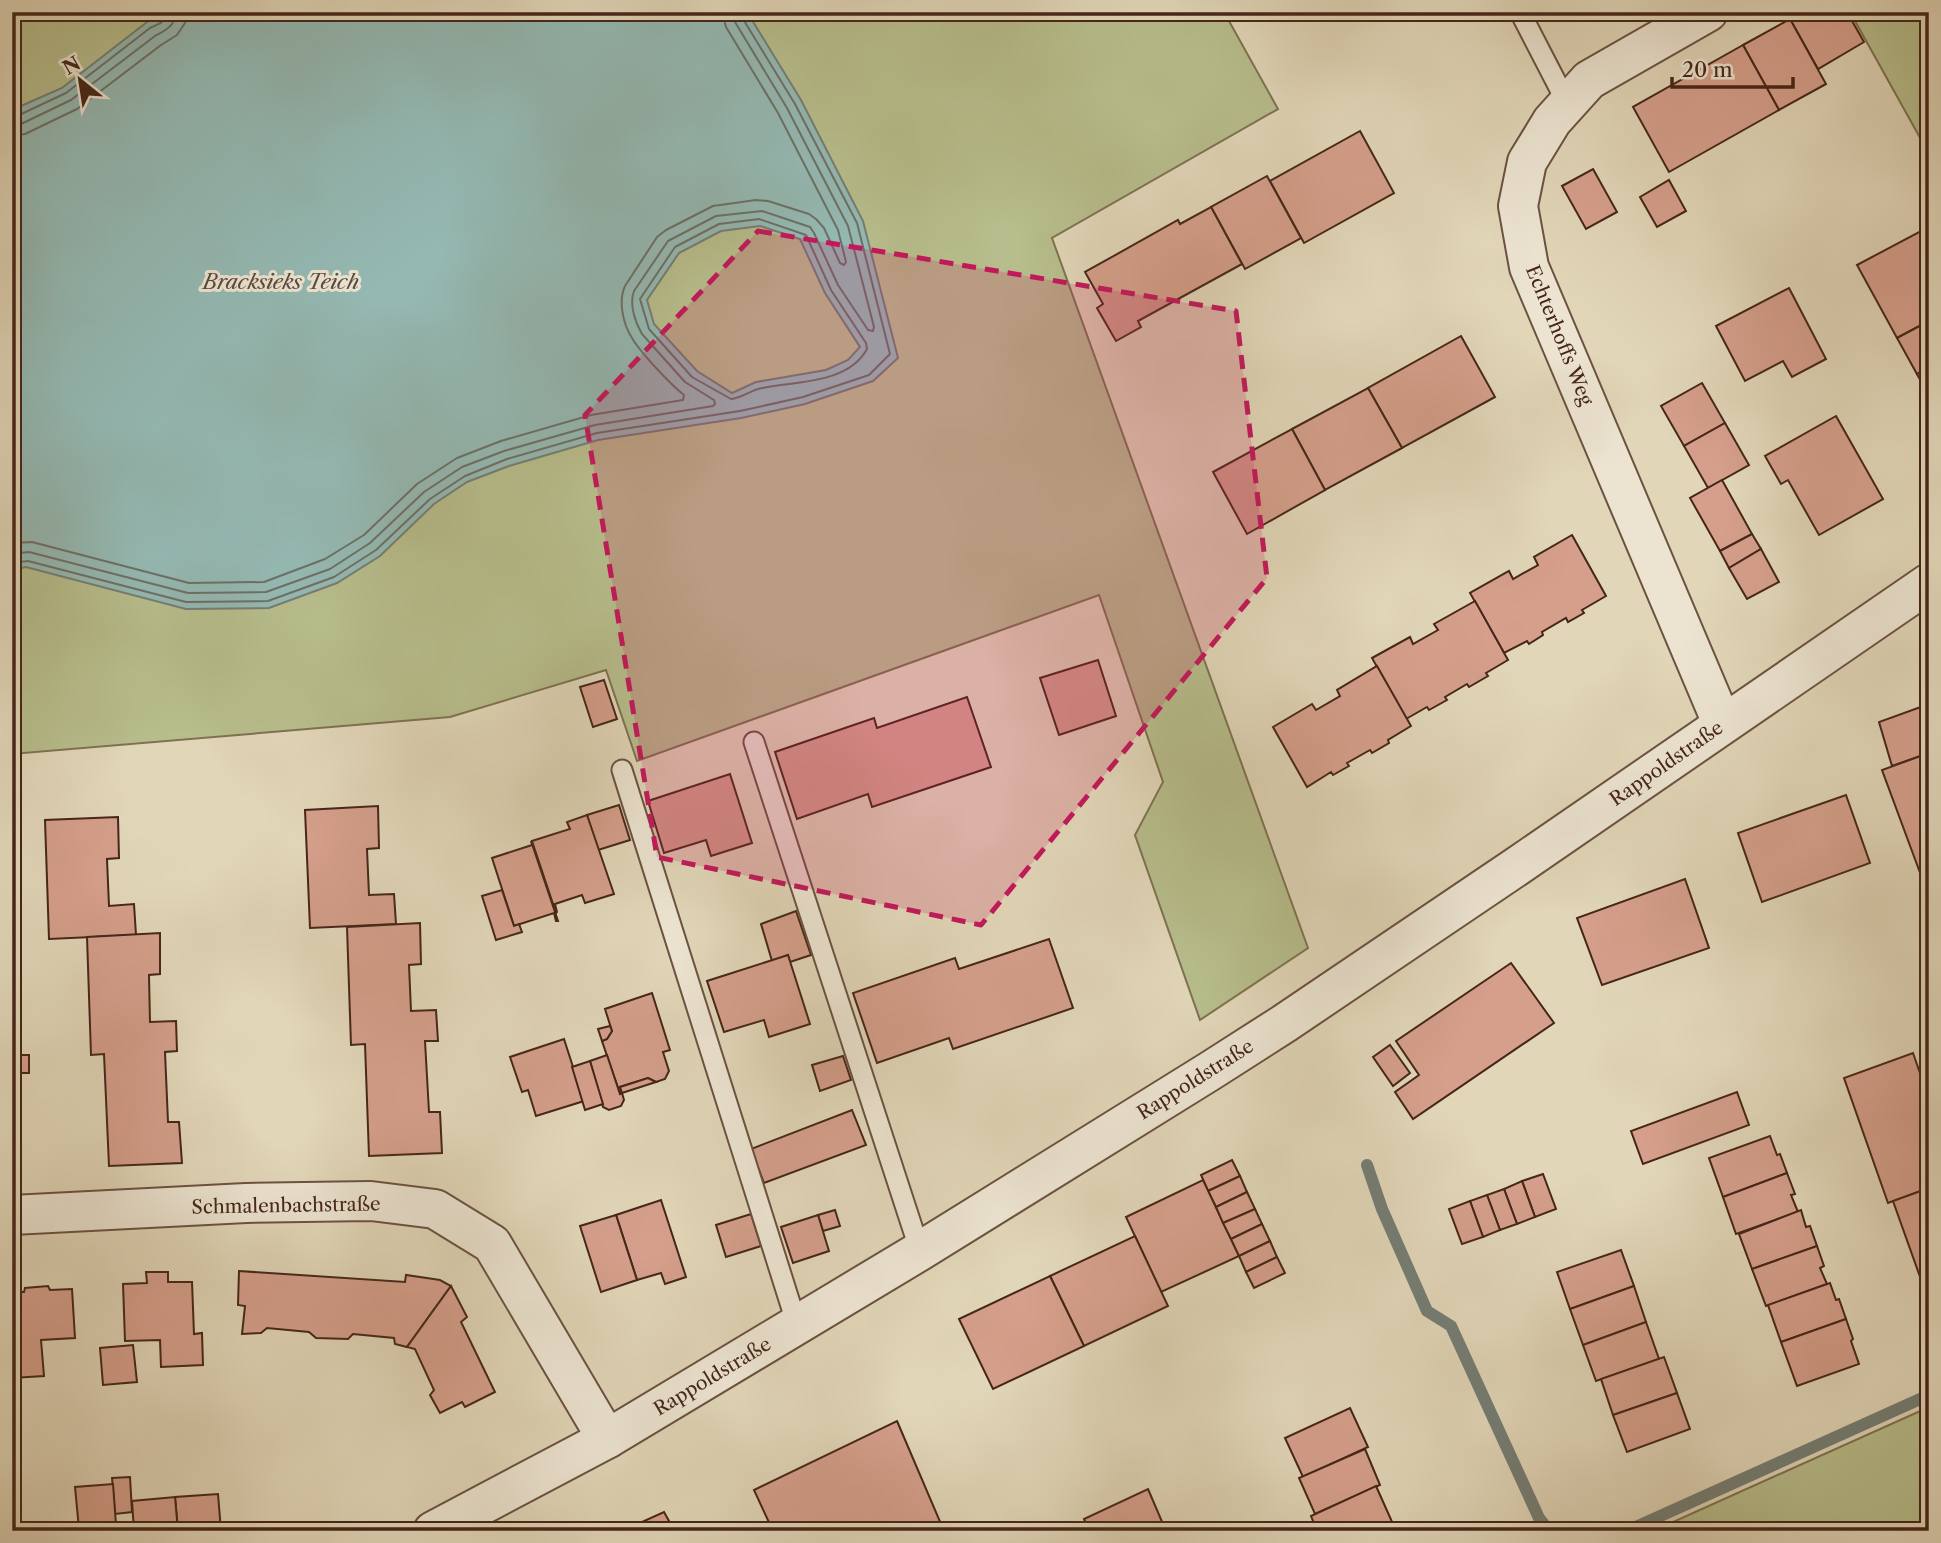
<svg xmlns="http://www.w3.org/2000/svg" width="1941" height="1543" font-family="'Libre Caslon Text',serif">
	<rect width="100%" height="100%" fill="#e1d6b8"/>
	<filter id="stains"><feTurbulence type="fractalNoise" baseFrequency=".00286" numOctaves="4"/><feColorMatrix values="0 0 0 0 .2 0 0 0 0 .09 0 0 0 0 .02 0 0 0 .5 -.17"/></filter>
	<radialGradient id="worn" r=".72"><stop offset=".6" stop-color="#630" stop-opacity="0"/><stop offset="1" stop-color="#630" stop-opacity=".3"/></radialGradient>
	<g fill="#b7bd8c" stroke="#7e7252" stroke-width="2">
		<polygon points="12,12 969,12 970,15 973,12 1224,12 1278,109 1052,238 1308,948 1200,1020 1135,835 1163,782 1099,595 637,761 606,670 450,717 12,754"/>
		<polygon points="1850,12 1929,12 1929,154"/>
		<polygon points="1929,1407 1929,1531 1653,1531"/>
	</g>
	<path fill="#94b9b3" stroke="#747e75" stroke-width="2" fill-rule="evenodd" d="M165,12H747L801,100L863,221L898,358L873,381L805,404L741,418L598,440L509,466L467,482L434,504L380,556L337,583L269,608L186,609L26,567L12,570V110L62,88L147,22ZM760,226L800,239L825,293L860,347L848,360L826,370L756,382L732,393L697,371L654,324L647,300L679,253L721,231Z"/>
	<g fill="none" stroke-linecap="round" stroke-linejoin="round">
		<g stroke="#6c7066" stroke-width="2">
			<path d="M12,116H17L66,93L150,28C158,24 167,22 167,12"/>
			<path d="M12,125L21,124L71,100L155,36C166,30 175,26 176,12"/>
			<polyline points="12,136 25,134 77,109 161,45 177,35 185,23 186,12"/>
			<path d="M759,219L806,235L831,290L866,343L867,349C848,384 796,381 762,388C751,390 742,398 731,399L692,377L649,329L640,299L675,247L719,224Z"/>
			<path d="M12,543L32,542L189,583L264,582L325,559L364,535L417,484L457,458L501,441L591,415L683,400L684,395C671,385 640,352 632,338C623,324 618,301 625,286L657,237L666,230L713,206L756,200L768,201L809,214L816,219L824,228L840,263L844,265L846,262L838,230L778,113L726,27L722,12"/>
			<path d="M12,554L29,552L188,593L266,592L330,569L370,543L424,492L462,467L504,451L595,425L713,406L715,404L714,400L685,382L642,334C635,322 629,304 634,291L668,241L716,216L762,211L810,227L814,233L838,285L868,330L873,331L874,327L848,226L787,108L735,22L733,12"/>
			<polyline points="12,563 28,561 186,602 268,601 334,577 376,550 430,499 465,476 507,459 597,433 740,411 803,397 869,375 890,354 857,223 795,104 743,19 742,12"/>
		</g>
		<g stroke="#747e75" stroke-width="12">
			<polyline points="1367,1165 1382,1209 1427,1311 1451,1326 1539,1518 1549,1531"/>
			<polyline points="1627,1531 1929,1395"/>
		</g>
	</g>
	<g fill="#d59f8b" stroke="#452619" stroke-width="2">
		<polygon points="1802,12 1847,12 1864,42 1818,69 1790,19"/>
		<polygon points="1790,19 1826,84 1779,110 1743,45"/>
		<polygon points="1743,45 1779,110 1669,172 1633,107"/>
		<polygon points="1360,131 1394,193 1304,243 1270,181"/>
		<polygon points="1593,169 1617,212 1586,229 1562,186"/>
		<polygon points="1267,176 1301,238 1245,269 1211,207"/>
		<polygon points="1669,180 1686,211 1657,227 1640,197"/>
		<polygon points="1211,207 1242,264 1138,321 1141,327 1116,341 1097,308 1103,304 1085,272 1178,220 1180,224"/>
		<polygon points="1921,231 1929,245 1929,321 1897,338 1857,265"/>
		<polygon points="1789,288 1826,359 1792,377 1783,361 1745,381 1716,326"/>
		<polygon points="1929,321 1929,367 1917,374 1897,338"/>
		<polygon points="1461,336 1495,397 1402,448 1368,388"/>
		<polygon points="1929,367 1929,396 1917,374"/>
		<polygon points="1702,383 1725,423 1684,446 1661,406"/>
		<polygon points="1368,388 1402,448 1325,490 1292,429"/>
		<polygon points="1836,416 1883,499 1819,535 1788,480 1781,484 1765,456"/>
		<polygon points="1725,423 1749,465 1708,488 1684,446"/>
		<polygon points="1292,429 1325,490 1247,534 1213,472"/>
		<polygon points="1722,480 1752,534 1720,551 1690,498"/>
		<polygon points="1752,534 1761,549 1729,568 1720,551"/>
		<polygon points="1572,535 1606,596 1582,610 1584,613 1568,622 1566,618 1542,632 1543,635 1529,644 1527,641 1504,653 1470,593 1509,571 1513,579 1538,565 1534,557"/>
		<polygon points="1761,549 1779,582 1747,599 1729,568"/>
		<polygon points="1475,601 1508,660 1486,673 1488,676 1469,687 1467,684 1445,697 1447,700 1429,710 1427,707 1406,719 1372,658 1410,637 1413,644 1438,630 1434,624"/>
		<polygon points="1098,660 1116,716 1059,735 1040,678"/>
		<polygon points="1377,666 1411,726 1388,740 1389,743 1372,753 1370,750 1347,763 1349,766 1333,775 1331,772 1307,787 1273,727 1312,704 1316,710 1340,696 1337,690"/>
		<polygon points="604,680 617,719 593,727 580,687"/>
		<polygon points="967,697 991,767 872,807 868,794 797,819 775,752 874,718 877,728"/>
		<polygon points="1929,704 1929,753 1892,766 1879,722"/>
		<polygon points="1929,753 1929,897 1882,770"/>
		<polygon points="730,774 752,843 711,856 706,840 664,853 648,801"/>
		<polygon points="1846,795 1870,863 1762,902 1738,833"/>
		<polygon points="619,805 630,840 598,850 587,815"/>
		<polygon points="378,806 379,848 367,849 369,895 394,894 396,924 310,928 305,810"/>
		<polygon points="587,815 614,894 585,903 582,895 555,904 557,912 556,913 532,841 570,829 567,822"/>
		<polygon points="118,817 119,858 107,859 109,906 134,904 136,935 49,939 45,820"/>
		<polygon points="531,841 558,921 556,921 554,913 514,926 492,858 532,845"/>
		<polygon points="1685,879 1709,948 1602,985 1577,918"/>
		<polygon points="502,890 514,926 519,924 522,932 496,940 482,896"/>
		<polygon points="796,911 811,955 790,962 788,955 772,961 761,924"/>
		<polygon points="420,923 421,964 409,965 411,1011 436,1010 438,1041 425,1041 429,1112 440,1112 442,1153 369,1156 365,1044 351,1045 347,927"/>
		<polygon points="160,933 160,974 149,975 150,1022 176,1021 177,1051 165,1052 168,1122 179,1122 182,1163 109,1166 104,1054 91,1055 87,937"/>
		<polygon points="1049,939 1073,1008 953,1049 949,1038 877,1063 853,993 955,958 959,969"/>
		<polygon points="788,955 810,1024 769,1037 764,1020 724,1032 707,981"/>
		<polygon points="1511,963 1554,1023 1413,1119 1395,1092 1419,1075 1396,1041"/>
		<polygon points="652,993 670,1050 663,1052 669,1071 665,1079 656,1082 648,1078 620,1087 622,1093 620,1094 602,1041 607,1039 612,1031 605,1009"/>
		<polygon points="610,1026 612,1031 607,1039 602,1041 598,1029"/>
		<polygon points="564,1039 584,1101 536,1116 528,1090 522,1092 510,1057"/>
		<polygon points="1390,1045 1410,1073 1393,1086 1373,1057"/>
		<polygon points="1913,1053 1929,1099 1929,1188 1888,1203 1844,1078"/>
		<rect x="12" y="1055" width="17" height="18"/>
		<polygon points="607,1055 620,1094 622,1093 624,1100 621,1106 609,1110 603,1107 590,1061"/>
		<polygon points="843,1056 851,1080 820,1091 812,1065"/>
		<polygon points="590,1061 603,1104 585,1110 572,1067"/>
		<polygon points="648,1078 656,1082 622,1093 620,1087"/>
		<polygon points="1737,1092 1749,1125 1643,1164 1631,1131"/>
		<polygon points="852,1110 866,1145 764,1183 751,1149"/>
		<polygon points="1770,1136 1777,1155 1780,1154 1787,1173 1723,1197 1709,1158"/>
		<polygon points="1232,1160 1240,1176 1208,1191 1201,1175"/>
		<polygon points="1787,1173 1795,1194 1791,1195 1798,1212 1736,1234 1723,1197"/>
		<polygon points="1543,1174 1556,1209 1535,1217 1522,1181"/>
		<polygon points="1240,1176 1247,1192 1216,1207 1208,1191"/>
		<polygon points="1203,1180 1239,1256 1161,1292 1126,1217"/>
		<polygon points="1522,1181 1535,1217 1517,1224 1504,1189"/>
		<polygon points="1929,1188 1929,1302 1893,1201"/>
		<polygon points="1504,1189 1517,1224 1500,1230 1487,1195"/>
		<polygon points="1247,1192 1255,1209 1223,1223 1216,1207"/>
		<polygon points="1487,1195 1500,1230 1483,1237 1470,1201"/>
		<polygon points="661,1200 686,1277 665,1284 661,1273 637,1280 616,1215"/>
		<polygon points="1470,1201 1483,1237 1462,1244 1449,1209"/>
		<polygon points="1255,1209 1262,1224 1231,1239 1223,1223"/>
		<polygon points="835,1210 840,1226 823,1231 818,1215"/>
		<polygon points="1801,1210 1806,1227 1810,1226 1817,1246 1752,1269 1739,1234"/>
		<polygon points="751,1214 761,1246 726,1257 716,1225"/>
		<polygon points="616,1215 637,1280 601,1292 580,1226"/>
		<polygon points="818,1215 829,1251 793,1263 781,1227"/>
		<polygon points="1262,1224 1270,1241 1239,1256 1231,1239"/>
		<polygon points="1135,1236 1168,1306 1084,1346 1050,1276"/>
		<polygon points="1270,1241 1277,1257 1246,1272 1239,1256"/>
		<polygon points="1817,1246 1824,1266 1820,1268 1827,1284 1766,1306 1752,1269"/>
		<polygon points="1621,1250 1634,1286 1570,1309 1557,1272"/>
		<polygon points="1277,1257 1285,1273 1254,1288 1246,1272"/>
		<polygon points="239,1271 405,1282 406,1275 440,1280 451,1286 407,1347 395,1344 394,1338 353,1334 348,1339 316,1338 309,1332 267,1328 261,1333 242,1334 245,1306 238,1305"/>
		<polygon points="146,1272 168,1272 168,1282 192,1282 194,1334 202,1333 203,1365 161,1367 160,1340 125,1341 123,1284 147,1283"/>
		<polygon points="1050,1276 1084,1346 993,1389 959,1319"/>
		<polygon points="1830,1283 1836,1300 1839,1299 1846,1319 1781,1342 1768,1305"/>
		<polygon points="48,1286 50,1290 72,1289 75,1338 41,1340 44,1376 12,1378 12,1292 24,1292 25,1288"/>
		<polygon points="451,1286 467,1317 461,1322 495,1392 465,1407 462,1402 440,1413 430,1395 434,1390 415,1349 407,1347"/>
		<polygon points="1634,1286 1646,1322 1583,1345 1570,1309"/>
		<polygon points="1846,1319 1853,1339 1851,1341 1859,1364 1797,1386 1781,1342"/>
		<polygon points="1646,1322 1659,1359 1596,1381 1583,1345"/>
		<polygon points="133,1345 137,1382 103,1385 100,1348"/>
		<polygon points="1664,1357 1677,1393 1613,1415 1601,1379"/>
		<polygon points="1677,1393 1690,1429 1627,1452 1613,1415"/>
		<polygon points="1350,1408 1368,1447 1303,1477 1285,1438"/>
		<polygon points="897,1421 944,1531 773,1531 754,1490"/>
		<polygon points="1365,1449 1380,1485 1315,1514 1299,1478"/>
		<polygon points="130,1477 132,1512 115,1514 112,1478"/>
		<polygon points="113,1484 116,1525 79,1529 75,1487"/>
		<polygon points="1376,1486 1393,1524 1377,1531 1317,1531 1311,1516"/>
		<polygon points="1148,1489 1163,1524 1147,1531 1089,1531 1084,1519"/>
		<polygon points="218,1494 221,1531 178,1531 175,1497"/>
		<polygon points="175,1497 178,1531 134,1531 132,1501"/>
		<polygon points="664,1512 669,1521 663,1525 666,1531 672,1528 673,1531 622,1531"/>
	</g>
	<g fill="none" stroke-linecap="round" stroke-linejoin="round">
		<g stroke="#6c5241" stroke-width="23">
			<g id="service">
				<polyline points="1520,12 1567,103"/>
				<polyline points="754,742 920,1251"/>
				<polyline points="622,770 797,1325"/>
			</g>
		</g>
		<g stroke="#6c5241" stroke-width="42">
			<g id="minor">
				<polyline points="1708,12 1589,80 1552,121 1527,162 1518,206 1529,267 1722,723"/>
				<polyline points="12,1215 246,1203 371,1201 435,1209 492,1244 607,1439"/>
				<polyline points="433,1531 607,1439 920,1251 1210,1071 1285,1023 1516,867 1929,583"/>
			</g>
		</g>
		<use href="#service" stroke="#ece4d1" stroke-width="19"/>
		<use href="#minor" stroke="#ece4d1" stroke-width="38"/>
	</g>
	<path fill="#c2185b" fill-opacity="0.2" stroke="#c2185b" stroke-width="5" stroke-dasharray="14 9" stroke-linejoin="round" d="M758,231L1236,311L1267,578L981,925L657,857L585,415Z"/>
	<g text-anchor="middle" stroke-width="6" stroke-linejoin="round" paint-order="stroke">
		<g font-size="19" fill="#452619" stroke="#ece4d1">
			<text transform="translate(1560 335) rotate(68)" y="7">Echterhoffs Weg</text>
			<text transform="translate(1666 763) rotate(-35)" y="7">Rappoldstraße</text>
			<text transform="translate(1195 1079) rotate(-32)" y="7">Rappoldstraße</text>
			<text transform="translate(286 1205) rotate(-1)" y="7">Schmalenbachstraße</text>
			<text transform="translate(712 1376) rotate(-31)" y="7">Rappoldstraße</text>
		</g>
		<g font-size="21" font-style="italic" fill="#594b40" stroke="#ece4d1">
			<text x="281" y="289">Bracksieks Teich</text>
		</g>
	</g>
	<rect width="1941" height="1543" fill="none" stroke="#e1d6b8" stroke-width="42"/>
	<rect x="14" y="14" width="1913" height="1515" fill="none" stroke="#452619" stroke-width="3.5"/>
	<rect x="21" y="21" width="1899" height="1501" fill="none" stroke="#452619" stroke-width="2"/>
	<g transform="translate(80 80) rotate(330)" stroke="#ece4d1" stroke-width="5" paint-order="stroke">
	<path d="M0-5L12 26L0 18L-12 26Z" fill="#452619"/>
	<text y="-10" font-size="19" font-weight="bold" text-anchor="middle" fill="#452619">N</text>
	</g>
	<path d="M1672 77v10h121v-10" fill="none" stroke="#452619" stroke-width="3.5"/>
	<text x="1682" y="77" font-size="21" fill="#452619" stroke="#ece4d1" stroke-width="5" paint-order="stroke">20 m</text>
	<rect width="100%" height="100%" filter="url(#stains)"/>
	<rect width="100%" height="100%" fill="url(#worn)"/>
</svg>
